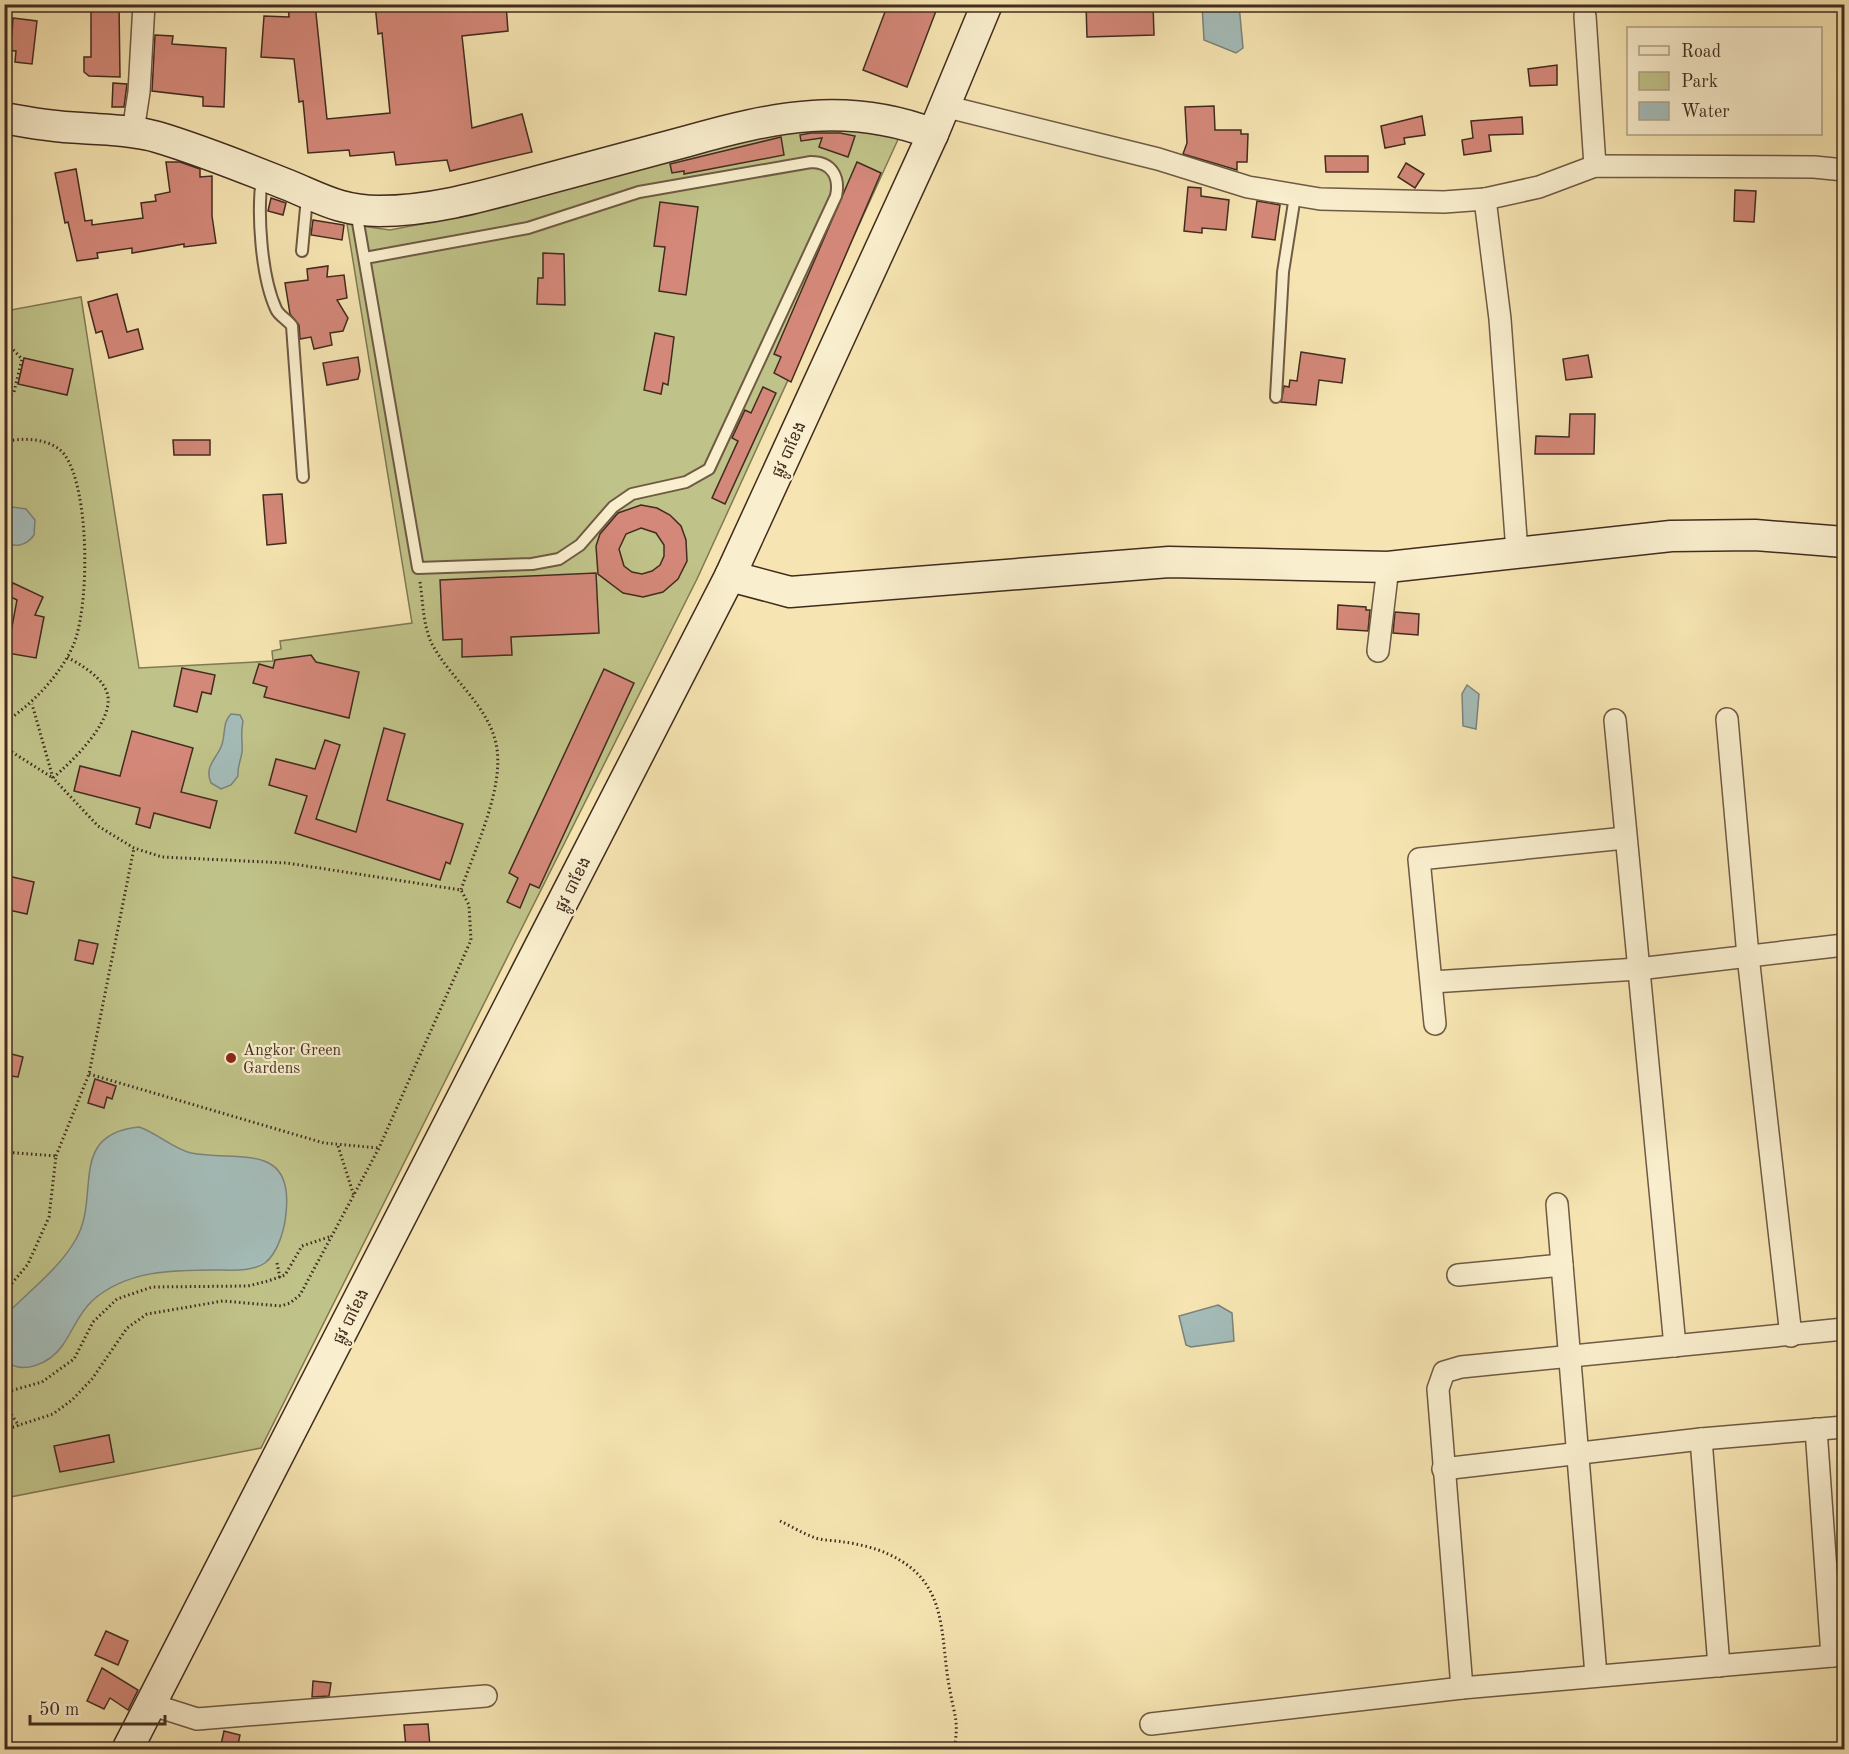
<svg xmlns="http://www.w3.org/2000/svg" width="1849" height="1754" font-family="'Old Standard TT','Noto Sans Khmer',serif">
	<rect width="100%" height="100%" fill="#f6e5b2"/>
	<filter id="stains"><feTurbulence type="fractalNoise" baseFrequency=".00333" numOctaves="4"/><feColorMatrix values="0 0 0 0 .2 0 0 0 0 .09 0 0 0 0 .02 0 0 0 .5 -.17"/></filter>
	<radialGradient id="worn" r=".72"><stop offset=".6" stop-color="#630" stop-opacity="0"/><stop offset="1" stop-color="#630" stop-opacity=".3"/></radialGradient>
	<polygon fill="#c0c389" stroke="#817854" stroke-width="1.5" points="809,125 901,133 697,579 261,1448 5,1498 5,311 81,297 139,668 273,661 272,651 281,649 280,641 412,623 347,224 390,230 453,218 625,170"/>
	<g fill="#a4bcb9" stroke="#7d827b" stroke-width="1.5">
		<polygon points="1202,5 1239,5 1243,48 1236,53 1204,40"/>
		<path d="M12,507L26,509L35,520L34,535C27,545 15,549 5,541V510Z"/>
		<polygon points="1467,685 1479,694 1476,729 1463,726 1462,694"/>
		<path d="M231,714L240,715L243,721C240,735 243,741 242,752C241,761 237,766 238,776L231,785L221,789L211,783C204,767 216,759 221,747C226,736 222,722 231,714Z"/>
		<path d="M139,1127C157,1133 172,1148 191,1153C237,1162 294,1141 286,1213C285,1228 278,1253 265,1263C252,1272 231,1270 217,1270C173,1270 126,1270 92,1301C78,1314 73,1331 62,1346C50,1363 21,1377 4,1359L5,1321L7,1314C30,1290 60,1268 76,1239C101,1196 67,1134 139,1127Z"/>
		<polygon points="1218,1305 1232,1313 1234,1341 1191,1347 1186,1345 1179,1316"/>
	</g>
	<g fill="#d48879" stroke="#422c1f" stroke-width="1.5" fill-rule="evenodd">
		<polygon points="91,4 119,4 120,77 89,76 84,72 84,57 91,57"/>
		<polygon points="288,4 315,4 327,119 390,113 382,33 378,34 375,4 411,4 411,8 444,4 506,4 508,31 462,36 472,128 522,114 532,152 450,171 447,160 396,165 394,152 350,156 349,150 308,153 303,101 299,102 294,59 261,57 264,16 289,17"/>
		<polygon points="888,4 920,4 936,11 907,87 863,70"/>
		<polygon points="1086,4 1153,4 1154,35 1087,37"/>
		<polygon points="13,18 37,21 32,64 15,62 16,51 4,50 6,33 12,34"/>
		<polygon points="155,35 173,36 172,44 226,48 224,107 203,106 203,97 152,91"/>
		<polygon points="1557,65 1557,85 1530,86 1528,69"/>
		<polygon points="113,83 127,84 124,107 112,107"/>
		<polygon points="1214,106 1215,130 1241,130 1241,134 1248,134 1247,162 1237,162 1237,170 1183,154 1187,143 1185,107"/>
		<polygon points="1422,116 1425,135 1404,138 1405,144 1385,148 1381,126"/>
		<polygon points="1522,117 1523,134 1489,135 1491,151 1464,155 1462,140 1473,138 1471,121"/>
		<polygon points="811,133 840,133 855,136 848,157 819,147 822,138 801,141 800,135"/>
		<polygon points="781,137 784,155 684,174 684,171 672,173 670,164"/>
		<polygon points="1325,156 1368,156 1368,172 1326,172"/>
		<polygon points="166,162 180,162 200,169 200,177 212,176 212,216 216,243 184,247 184,244 132,253 132,248 97,253 98,258 77,261 68,222 65,223 55,173 76,169 85,221 92,220 92,225 143,218 141,203 156,201 155,195 170,192"/>
		<polygon points="857,162 881,173 791,382 774,373 781,357 774,354"/>
		<polygon points="1406,163 1424,174 1415,188 1398,177"/>
		<polygon points="1188,187 1201,188 1201,196 1229,200 1226,230 1202,228 1202,233 1184,231"/>
		<polygon points="1735,190 1756,191 1754,222 1734,221"/>
		<polygon points="271,198 286,203 283,215 268,211"/>
		<polygon points="1257,201 1280,205 1275,240 1252,237"/>
		<polygon points="660,202 698,207 686,295 659,291 665,247 654,246"/>
		<polygon points="313,220 344,225 342,240 311,235"/>
		<polygon points="543,253 564,254 565,305 537,304 538,278 543,278"/>
		<polygon points="328,266 327,277 344,275 347,298 337,300 348,318 343,331 330,333 332,345 314,349 311,337 300,339 299,325 290,314 285,283 308,280 307,269"/>
		<polygon points="117,294 127,332 138,329 143,349 109,358 102,331 96,333 88,302"/>
		<polygon points="655,333 674,337 668,385 663,383 661,394 644,390"/>
		<polygon points="1301,352 1345,359 1342,383 1319,380 1316,405 1281,402 1284,386 1289,387 1290,380 1297,381"/>
		<polygon points="1588,355 1592,377 1566,380 1563,359"/>
		<polygon points="358,357 360,371 358,379 327,385 323,363"/>
		<polygon points="24,358 73,369 67,395 18,384"/>
		<polygon points="763,387 776,393 725,504 712,498 738,441 732,438 745,410 751,413"/>
		<polygon points="1570,414 1595,414 1594,454 1535,454 1536,436 1569,437"/>
		<polygon points="173,440 210,440 210,455 174,455"/>
		<polygon points="282,494 286,543 267,545 263,495"/>
		<path d="M641,505L657,508L670,515L681,526L686,540L687,561L678,579L663,592L643,597L623,593L598,574L596,546L600,534L618,513ZM641,528L656,533L664,545V556L660,565L652,571L642,574L632,572L624,566L619,549L626,534Z"/>
		<polygon points="596,573 599,633 511,637 512,655 462,657 462,639 443,640 440,580"/>
		<polygon points="13,583 43,597 35,615 44,617 36,658 7,653 17,600 7,595"/>
		<polygon points="1338,605 1366,607 1366,610 1370,610 1368,631 1337,629"/>
		<polygon points="1395,612 1419,614 1418,635 1393,633"/>
		<polygon points="311,655 316,662 359,672 349,718 264,697 267,687 253,683 259,664 273,668 275,660"/>
		<polygon points="182,668 215,675 211,694 202,692 197,712 174,706"/>
		<polygon points="604,669 634,683 539,888 530,884 520,908 507,902 518,878 509,873"/>
		<polygon points="384,728 405,734 387,800 463,824 450,864 446,862 440,880 295,833 307,796 269,785 276,759 315,769 325,740 340,745 316,819 356,832"/>
		<polygon points="132,731 193,748 181,792 217,801 210,828 154,813 150,828 136,824 140,808 74,791 80,766 120,776"/>
		<polygon points="4,875 34,882 27,914 4,909"/>
		<polygon points="79,940 98,944 93,964 75,960"/>
		<polygon points="4,1052 23,1057 18,1077 4,1075"/>
		<polygon points="95,1079 116,1086 112,1099 107,1097 104,1108 88,1103"/>
		<polygon points="109,1435 114,1462 60,1472 54,1446"/>
		<polygon points="106,1631 128,1641 118,1665 95,1655"/>
		<polygon points="102,1668 138,1690 128,1710 110,1698 104,1709 87,1701"/>
		<polygon points="313,1681 331,1683 329,1696 312,1697"/>
		<polygon points="428,1724 430,1746 406,1748 404,1725"/>
		<polygon points="224,1731 240,1735 237,1749 220,1749"/>
	</g>
	<g fill="none" stroke-linecap="round" stroke-linejoin="round">
		<g stroke="#6f5a44" stroke-width="14">
			<g id="lane">
				<path d="M262,178C257,213 261,276 276,309C279,316 287,319 292,326L303,477"/>
				<path d="M356,211L418,568L532,564L559,559L580,545L613,507L632,494L686,482L709,469L836,196C840,177 832,162 811,162L639,192L528,228L365,258"/>
				<polyline points="302,251 307,197"/>
				<polyline points="1276,397 1283,272 1295,196"/>
			</g>
		</g>
		<g stroke="#6f5a44" stroke-width="24">
			<g id="street">
				<polyline points="1585,16 1595,166"/>
				<polyline points="944,106 1158,159 1248,187 1320,199 1444,202 1485,199 1539,187 1595,166 1814,167 1844,170"/>
				<polyline points="133,131 139,92 144,4"/>
				<polyline points="1485,199 1500,319 1517,552"/>
				<polyline points="1378,651 1388,567"/>
				<polyline points="1727,719 1748,956 1791,1336"/>
				<polyline points="1615,720 1675,1346"/>
				<polyline points="1432,982 1638,969 1844,945"/>
				<polyline points="1435,1024 1419,859 1625,838"/>
				<polyline points="1557,1204 1596,1675"/>
				<polyline points="1458,1275 1562,1265"/>
				<polyline points="1816,1429 1832,1656"/>
				<polyline points="1701,1439 1719,1666"/>
				<polyline points="1443,1469 1701,1439 1844,1427"/>
				<polyline points="1462,1688 1438,1389 1444,1372 1461,1367 1844,1329"/>
				<polyline points="150,1704 197,1719 486,1696"/>
				<polyline points="1151,1724 1462,1688 1844,1655"/>
			</g>
		</g>
		<g stroke="#422c1f" stroke-width="33">
			<g id="secondary">
				<path d="M4,118C30,123 55,127 81,128C107,130 132,130 157,137C201,150 245,168 288,185C322,199 341,211 379,211C434,211 487,195 539,181C589,168 638,154 688,141C773,117 847,101 933,134"/>
				<polyline points="730,576 790,592 1169,562 1388,567 1671,536 1755,535 1844,542"/>
				<polyline points="127,1750 730,576 933,134 987,4"/>
			</g>
		</g>
		<g stroke="#422c1f" stroke-width="3" stroke-dasharray="1.5 3" stroke-linecap="butt">
			<polyline points="4,340 22,359 14,392 4,403"/>
			<path d="M4,442C22,437 51,438 64,454C90,488 90,607 73,646C59,677 32,704 4,723"/>
			<path d="M420,582C423,602 423,626 432,644C451,680 491,707 497,749C503,791 474,851 461,890"/>
			<path d="M4,747L53,778C71,762 119,718 106,690C99,675 81,665 67,657"/>
			<polyline points="89,1074 324,1143 379,1148"/>
			<polyline points="338,1146 354,1196"/>
			<polyline points="4,1152 56,1156 49,1217 28,1264 4,1293"/>
			<polyline points="56,1156 89,1074 134,848"/>
			<polyline points="277,1263 280,1278"/>
			<polyline points="4,1387 10,1391 42,1382 74,1359 93,1322 117,1299 152,1287 248,1286 268,1281 285,1275 302,1246 332,1236"/>
			<polyline points="4,1403 19,1426"/>
			<polyline points="4,1430 53,1414 72,1400 92,1379 127,1328 147,1314 223,1301 281,1306 290,1303 300,1295 379,1148 471,940 469,905 461,890 287,863 162,857 134,848 98,826 53,778 32,704"/>
			<path d="M780,1521C791,1526 802,1533 813,1537C822,1541 834,1540 844,1542C858,1544 876,1548 888,1554C951,1582 939,1637 950,1691C955,1718 959,1721 954,1750"/>
		</g>
		<use href="#lane" stroke="#f9eecd" stroke-width="10"/>
		<use href="#street" stroke="#f9eecd" stroke-width="21"/>
		<use href="#secondary" stroke="#f9eecd" stroke-width="30"/>
	</g>
	<circle fill="#8f2418" stroke="#f9eecd" stroke-width="2" cx="231" cy="1058" r="6"/>
	<g text-anchor="middle" stroke-width="4.5" stroke-linejoin="round" paint-order="stroke">
		<g font-size="16" fill="#422c1f" stroke="#f9eecd">
			<text transform="translate(788 449) rotate(-65)" y="6">ផ្លូវ បាខែង</text>
			<text transform="translate(572 884) rotate(-63)" y="6">ផ្លូវ បាខែង</text>
			<text transform="translate(350 1316) rotate(-63)" y="6">ផ្លូវ បាខែង</text>
		</g>
		<g font-size="16" fill="#422c1f" stroke="#f9eecd" text-anchor="start">
			<text x="243" y="1055">Angkor Green<tspan x="243" dy="18">Gardens</tspan></text>
		</g>
	</g>
	<rect width="1849" height="1754" fill="none" stroke="#f6e5b2" stroke-width="24"/>
	<rect x="6" y="6" width="1837" height="1742" fill="none" stroke="#422c1f" stroke-width="3"/>
	<rect x="12" y="12" width="1825" height="1730" fill="none" stroke="#422c1f" stroke-width="1.5"/>
	<rect x="1627" y="27" width="195" height="108" fill="#f9eecd" stroke="#b0a087" stroke-width="1.5"/>
	<rect x="1639" y="46" width="30" height="9" fill="#f9eecd" stroke="#b0a087" stroke-width="1.5"/>
	<text x="1681" y="57" font-size="18" fill="#422c1f">Road</text>
	<rect x="1639" y="72" width="30" height="18" fill="#c0c389" stroke="#b0a087" stroke-width="1.5"/>
	<text x="1681" y="87" font-size="18" fill="#422c1f">Park</text>
	<rect x="1639" y="102" width="30" height="18" fill="#a4bcb9" stroke="#b0a087" stroke-width="1.5"/>
	<text x="1681" y="117" font-size="18" fill="#422c1f">Water</text>
	<path d="M30 1715v9h135v-9" fill="none" stroke="#422c1f" stroke-width="3"/>
	<text x="39" y="1715" font-size="18" fill="#422c1f" stroke="#f9eecd" stroke-width="4.5" paint-order="stroke">50 m</text>
	<rect width="100%" height="100%" filter="url(#stains)"/>
	<rect width="100%" height="100%" fill="url(#worn)"/>
</svg>
